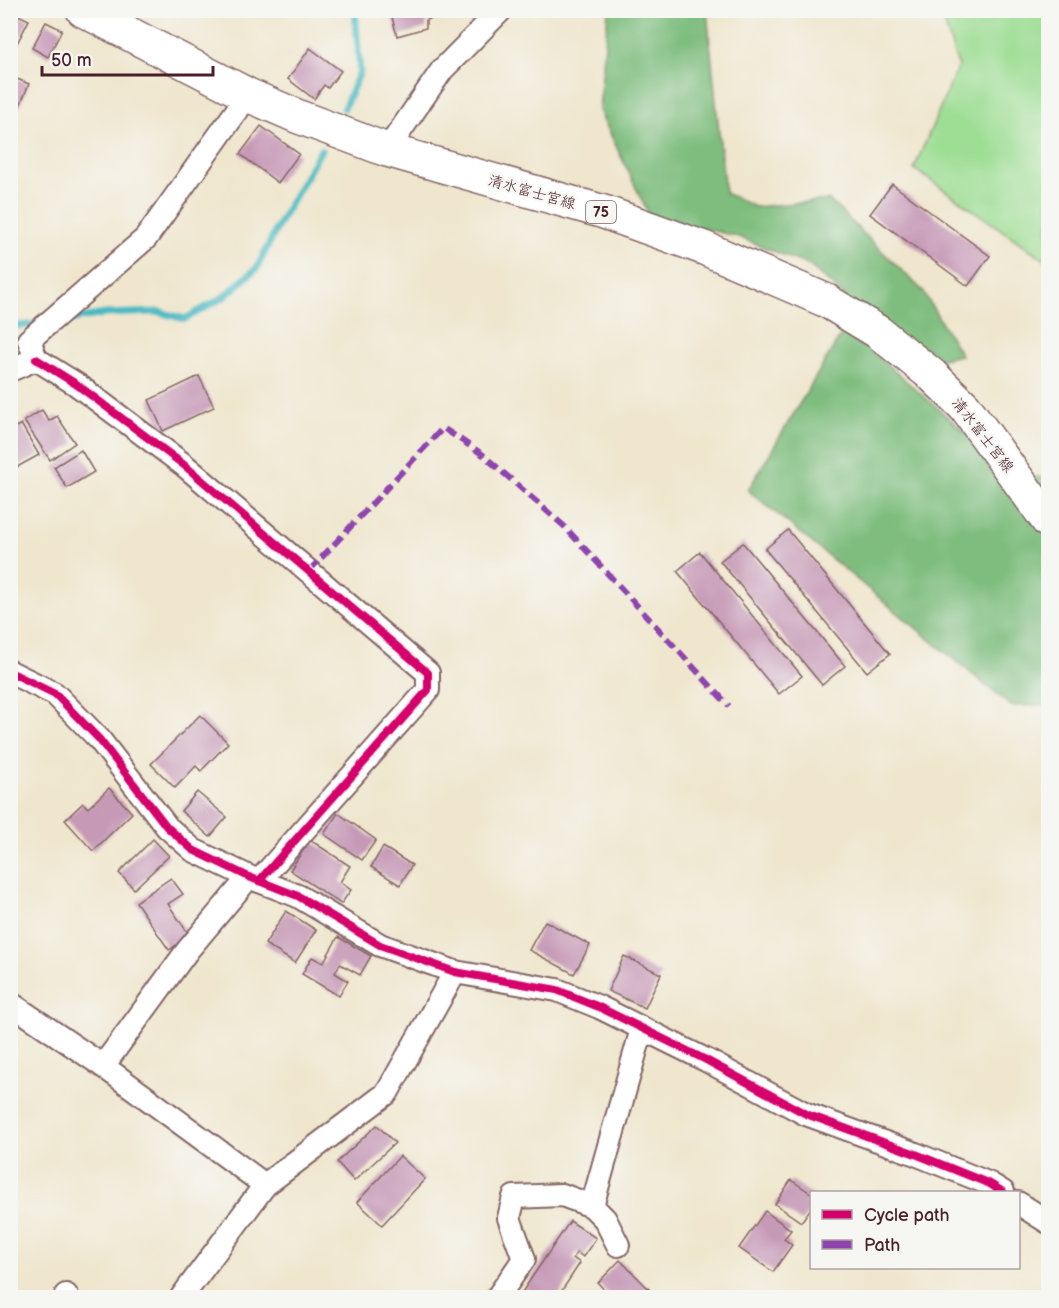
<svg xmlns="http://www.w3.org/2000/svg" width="1059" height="1308" font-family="'Balsamiq Sans','Klee One',sans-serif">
	<rect width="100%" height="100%" fill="#f6f6f2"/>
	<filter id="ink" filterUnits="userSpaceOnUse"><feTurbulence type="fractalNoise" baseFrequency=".0167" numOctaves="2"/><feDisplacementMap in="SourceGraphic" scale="12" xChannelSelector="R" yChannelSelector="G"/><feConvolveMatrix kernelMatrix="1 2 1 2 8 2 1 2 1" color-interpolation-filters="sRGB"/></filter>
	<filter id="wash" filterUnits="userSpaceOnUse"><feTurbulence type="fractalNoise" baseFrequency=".008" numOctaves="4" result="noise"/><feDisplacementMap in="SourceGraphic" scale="24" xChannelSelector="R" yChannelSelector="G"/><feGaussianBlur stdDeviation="1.35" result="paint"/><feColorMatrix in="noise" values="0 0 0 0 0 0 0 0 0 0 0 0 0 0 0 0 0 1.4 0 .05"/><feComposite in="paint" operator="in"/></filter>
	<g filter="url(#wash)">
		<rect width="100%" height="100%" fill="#efe6cd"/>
		<polygon fill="#9ede94" stroke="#747e60" stroke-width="1.5" points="941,11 1048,11 1048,262 914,169 958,66"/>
		<g fill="#7ebd7e" stroke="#646e54" stroke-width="1.5">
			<polygon points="608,11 707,11 725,193 755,207 829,200 922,290 961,355 938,360 867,316 810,266 739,237 649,215 599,110"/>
			<polygon points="845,328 1016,476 1048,478 1048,705 1011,706 748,490"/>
		</g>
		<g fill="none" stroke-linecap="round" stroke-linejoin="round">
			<g stroke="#4cbac3" stroke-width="7">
				<polyline points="344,108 360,72 355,10"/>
				<polyline points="61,321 105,314 159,312 185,319 224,297 257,268 281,220 321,150"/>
				<polyline points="10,327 38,324"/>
			</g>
		</g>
		<g id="blocks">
			<g fill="#c69ab7">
				<polygon points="390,10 434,10 436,17 426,20 426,28 397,36"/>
				<polygon points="10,11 29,20 12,53 10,52"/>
				<polygon points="46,22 62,30 48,57 32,48"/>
				<polygon points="310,48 341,71 328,88 324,85 314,99 288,79"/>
				<polygon points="10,76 29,84 18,110 10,107"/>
				<polygon points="261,126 299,154 278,183 240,154"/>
				<polygon points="892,184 990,256 968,286 870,214"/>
				<polygon points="199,376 214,407 163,431 149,400"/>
				<polygon points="42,410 49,421 57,416 75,443 50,460 24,421"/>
				<polygon points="21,424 39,455 10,471 10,430"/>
				<polygon points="81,450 94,472 67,488 54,467"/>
				<polygon points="788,530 890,654 867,672 765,549"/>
				<polygon points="743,543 845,666 822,685 720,561"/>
				<polygon points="700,552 802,676 779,694 677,571"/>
				<polygon points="200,715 228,743 201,771 196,766 175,788 151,764"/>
				<polygon points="109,788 132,813 93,851 65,820 83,803 88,808"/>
				<polygon points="197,792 227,817 210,837 181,811"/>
				<polygon points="338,813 376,840 362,860 324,834"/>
				<polygon points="153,839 169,856 134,889 119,873"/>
				<polygon points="310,840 350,866 340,882 351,890 341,904 290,870"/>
				<polygon points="383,847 412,865 400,885 371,867"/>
				<polygon points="171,878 183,894 168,904 190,936 169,950 136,902"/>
				<polygon points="286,911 316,930 295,963 265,944"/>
				<polygon points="545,921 590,945 574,974 529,950"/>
				<polygon points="338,937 371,956 360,975 340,964 335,973 348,981 339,996 302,974 312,957 323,963"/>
				<polygon points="624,956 661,974 645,1008 608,991"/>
				<polygon points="377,1125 395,1143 354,1181 337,1162"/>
				<polygon points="400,1156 425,1179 382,1225 357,1202"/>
				<polygon points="791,1180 812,1194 812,1207 801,1222 775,1204"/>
				<polygon points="765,1211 791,1230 784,1239 792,1245 773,1272 739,1248"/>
				<polygon points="570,1221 596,1238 583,1257 577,1252 573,1258 580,1263 557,1298 518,1298"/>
				<polygon points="620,1260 658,1298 612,1298 598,1283"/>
			</g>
		</g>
	</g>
	<g filter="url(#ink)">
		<use href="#blocks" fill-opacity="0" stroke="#846564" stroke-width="1.5"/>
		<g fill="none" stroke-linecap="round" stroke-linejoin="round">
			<g stroke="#846564" stroke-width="26">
				<g id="minor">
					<polyline points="387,150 442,70 501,10"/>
					<polyline points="36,359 76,384 184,465 428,673 428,690 259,881"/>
					<polyline points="10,370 36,359 29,340 146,238 248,95"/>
					<polyline points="10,672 55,694 99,739 167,827 193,850 249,877 298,896 380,945 455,972 557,990 599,1007 706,1060 806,1114 913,1153 990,1184 1003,1192"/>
					<polyline points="10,1003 103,1066 265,1185"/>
					<polyline points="103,1066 187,951 249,877"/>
					<polyline points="1018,1203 1048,1222"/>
					<polyline points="618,1245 605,1219 592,1206 642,1029"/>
					<polyline points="66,1295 68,1298"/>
					<polyline points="181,1298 265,1185 387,1093 455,972"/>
					<polyline points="497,1298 524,1259 509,1218 514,1197 562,1195 592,1206"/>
				</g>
			</g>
			<g stroke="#846564" stroke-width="36">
				<polyline id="primary" points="83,10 248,95 299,117 387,150 604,212 704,248 827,301 878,332 932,375 965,407 1048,521"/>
			</g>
			<use href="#minor" stroke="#fff" stroke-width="22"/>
			<use href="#primary" stroke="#fff" stroke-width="33"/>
			<polyline stroke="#8e44ad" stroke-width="6" stroke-dasharray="12 6" stroke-linecap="butt" points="309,571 443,428 482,454 564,526 729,706"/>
			<g stroke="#f6f6f2" stroke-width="11">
				<g id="cycleway">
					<polyline points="36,359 76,384 184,465 428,673 428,690 259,881"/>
					<polyline points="10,672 55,694 99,739 167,827 193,850 249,877 298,896 380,945 455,972 557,990 599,1007 706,1060 806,1114 913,1153 990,1184 1003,1192"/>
				</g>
			</g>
			<use href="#cycleway" stroke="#d6006c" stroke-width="8"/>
		</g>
	</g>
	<g text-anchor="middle" stroke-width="4.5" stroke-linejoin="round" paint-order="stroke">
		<rect fill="#f6f6f2" stroke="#7e6067" stroke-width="1.5" x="586" y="201" width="30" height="22" rx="4.5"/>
		<g font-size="14" font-weight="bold" fill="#4a1f2b">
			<text x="601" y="217">75</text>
		</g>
		<g font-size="15" fill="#4a1f2b" stroke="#f6f6f2">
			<text transform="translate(532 192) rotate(16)" y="5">清水富士宮線</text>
			<text transform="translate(983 435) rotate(52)" y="5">清水富士宮線</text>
		</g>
	</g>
	<rect width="1059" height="1308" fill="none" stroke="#f6f6f2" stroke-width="36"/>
	<rect x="810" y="1191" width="210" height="78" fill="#f6f6f2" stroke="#b1a0a2" stroke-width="1.5"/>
	<rect x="822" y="1210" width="30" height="9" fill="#d6006c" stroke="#b1a0a2" stroke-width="1.5"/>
	<text x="864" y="1221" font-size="18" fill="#4a1f2b">Cycle path</text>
	<rect x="822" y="1240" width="30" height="9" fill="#8e44ad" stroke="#b1a0a2" stroke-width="1.5"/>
	<text x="864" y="1251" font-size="18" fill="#4a1f2b">Path</text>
	<path d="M42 66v9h171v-9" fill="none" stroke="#4a1f2b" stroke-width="3"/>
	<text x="51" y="66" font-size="18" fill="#4a1f2b" stroke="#f6f6f2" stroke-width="4.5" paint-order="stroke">50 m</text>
</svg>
